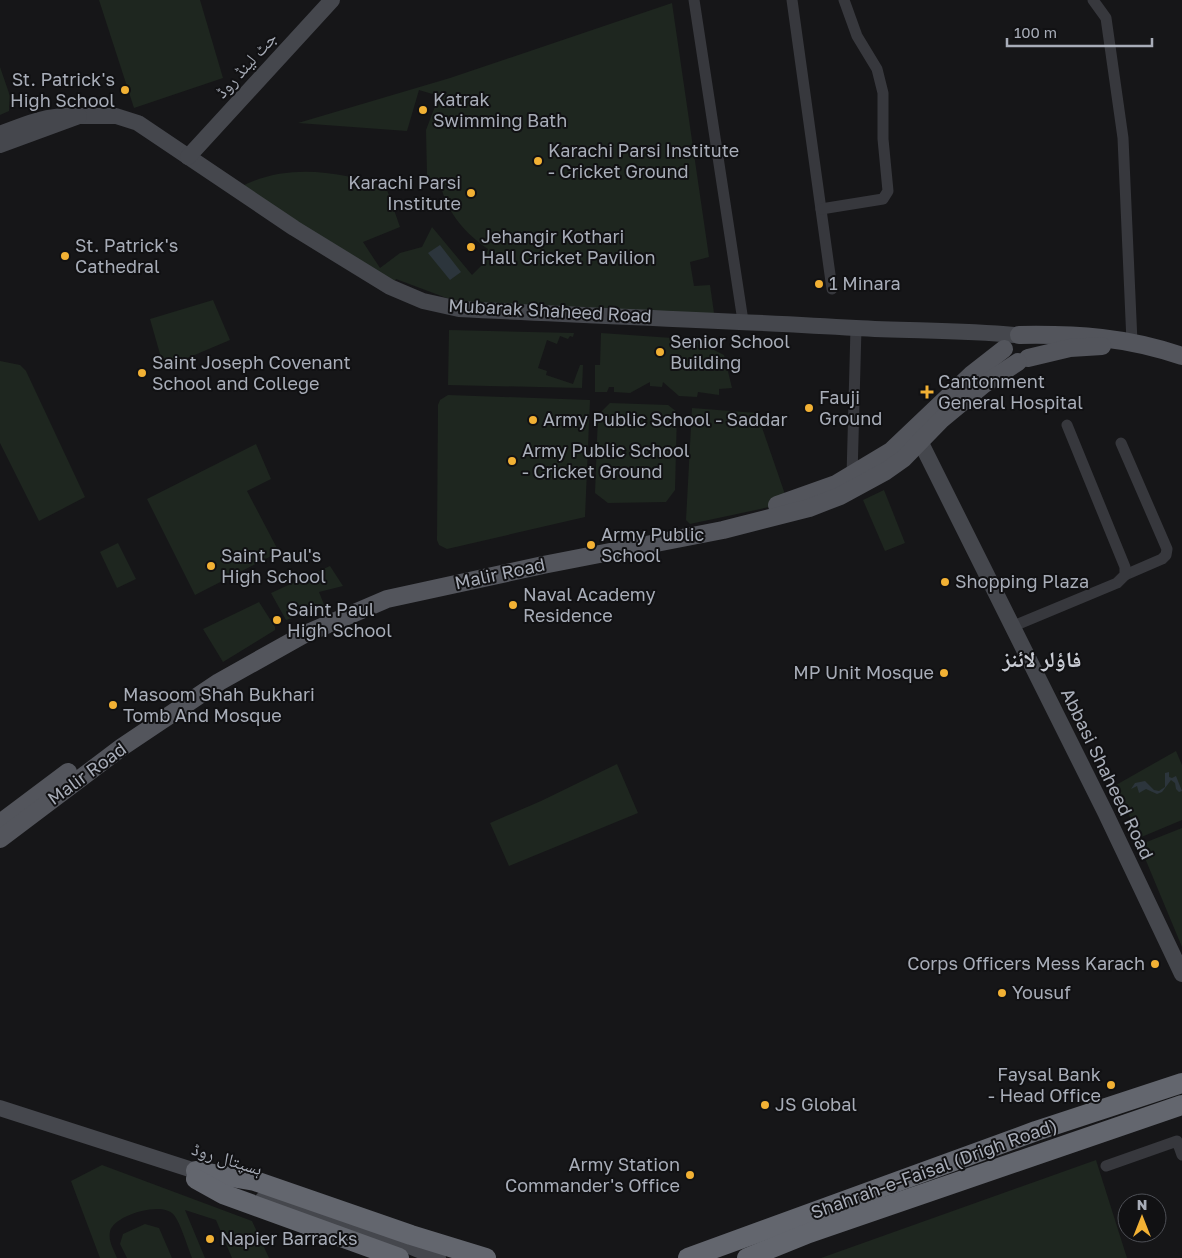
<svg xmlns="http://www.w3.org/2000/svg" width="1182" height="1258" font-family="'Golos Text','Noto Naskh Arabic',sans-serif">
	<rect width="100%" height="100%" fill="#161618"/>
	<g fill="#1e261f">
		<polygon points="99,0 200,0 223,78 134,108"/>
		<path d="M672,3L709,257L690,262L694,286L710,285L715,320L468,306L396,279L393,284L240,187C287,163 338,171 386,187L400,227L363,242L380,268L400,253L422,247L432,227L472,275L484,263L488,249C466,234 448,214 441,187H430L427,175L426,130L439,96L419,90L407,131L298,123L450,78Z"/>
		<polygon points="0,67 10,96 9,111 0,115"/>
		<polygon points="213,300 230,340 164,368 150,319"/>
		<polygon points="449,330 574,333 573,337 570,336 568,339 560,336 557,344 547,340 538,368 547,371 546,375 573,384 580,365 583,365 582,388 448,385"/>
		<polygon points="601,333 715,341 714,350 724,355 732,388 719,389 719,395 698,392 697,397 679,396 663,382 662,387 650,386 650,382 630,393 614,392 614,387 609,387 607,392 595,392 595,365 600,365"/>
		<polygon points="0,361 20,365 26,371 85,497 39,521 0,443"/>
		<polygon points="448,395 590,400 585,517 447,549 439,545 437,540 438,405 440,400"/>
		<polygon points="610,403 668,405 677,412 675,490 666,502 608,503 595,493 598,415"/>
		<polygon points="692,408 757,413 788,503 690,524 686,520"/>
		<polygon points="256,444 271,479 247,491 279,552 195,595 147,499"/>
		<polygon points="884,490 905,543 885,551 863,500"/>
		<polygon points="118,543 136,579 117,588 100,552"/>
		<polygon points="330,566 343,586 319,592 325,607 286,620 271,593"/>
		<polygon points="259,602 275,627 275,630 223,662 203,629"/>
		<polygon points="1176,751 1182,765 1182,820 1139,838 1116,785"/>
		<polygon points="617,764 638,813 509,866 490,823 541,801"/>
		<polygon points="1182,828 1182,947 1142,851 1144,843"/>
		<polygon points="1096,1160 1127,1258 821,1258"/>
		<path d="M102,1165L252,1221L269,1258H232L216,1220L185,1210L205,1258H192C187,1246 181,1224 174,1215C162,1200 112,1216 110,1232C108,1241 114,1250 117,1258H100L71,1181Z"/>
		<polygon points="145,1224 159,1228 172,1258 127,1258 120,1244 123,1234"/>
	</g>
	<g fill="#2c353c">
		<polygon points="440,245 461,272 450,280 428,253"/>
		<polygon points="1169,772 1169,777 1172,778 1176,776 1182,791 1179,792 1176,789 1175,783 1171,780 1162,792 1157,794 1146,789 1139,793 1137,786 1131,789 1135,783 1145,781 1154,790 1159,791 1165,787 1165,773"/>
	</g>
	<g fill="none" stroke-linecap="round" stroke-linejoin="round">
		<g stroke="#37383d" stroke-width="11">
			<polyline points="694,0 743,321"/>
			<polyline points="792,0 832,289"/>
			<polyline points="1093,0 1106,18 1123,138 1132,342"/>
			<polyline points="821,209 883,199 888,191 883,139 883,93 877,69 857,36 844,0"/>
			<polyline points="1121,443 1167,549 1166,555 1162,559 1125,575"/>
			<polyline points="852,476 856,328"/>
			<polyline points="1011,627 1117,583 1125,575 1125,567 1067,425"/>
			<polyline points="1106,1166 1177,1141 1182,1155"/>
		</g>
		<g stroke="#45474d" stroke-width="16">
			<path d="M79,116H116L138,123L294,228L390,287L423,301L459,309C591,316 724,320 856,328C909,331 962,330 1014,335"/>
			<path d="M0,134C27,123 50,114 79,116L0,145"/>
			<polyline points="188,157 332,0"/>
			<polyline points="915,431 1105,812 1182,974"/>
			<polyline points="0,1108 208,1175"/>
			<polyline points="263,1199 311,1214 386,1242"/>
			<polyline points="376,1232 438,1258"/>
		</g>
		<g stroke="#53555c" stroke-width="18">
			<path d="M1019,335C1078,334 1126,337 1182,356"/>
			<polyline points="1028,358 1070,348 1102,346"/>
			<polyline points="777,505 836,484 891,451 972,374 1004,349"/>
			<polyline points="0,823 68,772"/>
			<polyline points="0,839 122,747 219,682 303,635 387,599 543,565 723,530 809,508 840,496 886,471 903,459 942,419 983,385 1018,362"/>
		</g>
		<g stroke="#63666e" stroke-width="20">
			<polyline points="196,1171 255,1181 411,1235 486,1258"/>
			<polyline points="196,1179 223,1194 399,1258"/>
			<polyline points="688,1258 1036,1131 1182,1083"/>
			<polyline points="747,1258 809,1233 1182,1105"/>
		</g>
	</g>
	<g fill="#f2b134" stroke="#111113" stroke-width="2">
		<circle cx="125" cy="90" r="5"/>
		<circle cx="423" cy="110" r="5"/>
		<circle cx="538" cy="161" r="5"/>
		<circle cx="471" cy="193" r="5"/>
		<circle cx="471" cy="247" r="5"/>
		<circle cx="65" cy="256" r="5"/>
		<circle cx="819" cy="284" r="5"/>
		<circle cx="660" cy="352" r="5"/>
		<circle cx="142" cy="373" r="5"/>
		<path d="M924.5 384.5h5v5h5v5h-5v5h-5v-5h-5v-5h5z"/>
		<circle cx="809" cy="408" r="5"/>
		<circle cx="533" cy="420" r="5"/>
		<circle cx="512" cy="461" r="5"/>
		<circle cx="591" cy="545" r="5"/>
		<circle cx="211" cy="566" r="5"/>
		<circle cx="945" cy="582" r="5"/>
		<circle cx="513" cy="605" r="5"/>
		<circle cx="277" cy="620" r="5"/>
		<circle cx="944" cy="673" r="5"/>
		<circle cx="113" cy="705" r="5"/>
		<circle cx="1155" cy="964" r="5"/>
		<circle cx="1002" cy="993" r="5"/>
		<circle cx="1111" cy="1085" r="5"/>
		<circle cx="765" cy="1105" r="5"/>
		<circle cx="690" cy="1175" r="5"/>
		<circle cx="210" cy="1239" r="5"/>
	</g>
	<g text-anchor="middle" stroke-width="4" stroke-linejoin="round" paint-order="stroke">
		<g font-size="18" fill="#a8adb8" stroke="#111113">
			<text transform="translate(246 65) rotate(-48)" y="6">جٹ لینڈ روڈ</text>
			<text transform="translate(550 311) rotate(3)" y="6">Mubarak Shaheed Road</text>
			<text transform="translate(500 574) rotate(-12)" y="6">Malir Road</text>
			<text transform="translate(87 774) rotate(-36)" y="6">Malir Road</text>
			<text transform="translate(1107 774) rotate(64)" y="6">Abbasi Shaheed Road</text>
			<text transform="translate(227 1159) rotate(17)" y="6">ہسپتال روڈ</text>
			<text transform="translate(934 1169) rotate(-20)" y="6">Shahrah-e-Faisal (Drigh Road)</text>
		</g>
		<g font-size="18" fill="#a8adb8" stroke="#111113" text-anchor="start">
			<text x="115" y="86" text-anchor="end">St. Patrick's<tspan x="115" dy="21">High School</tspan></text>
			<text x="433" y="106">Katrak<tspan x="433" dy="21">Swimming Bath</tspan></text>
			<text x="548" y="157">Karachi Parsi Institute<tspan x="548" dy="21">- Cricket Ground</tspan></text>
			<text x="461" y="189" text-anchor="end">Karachi Parsi<tspan x="461" dy="21">Institute</tspan></text>
			<text x="481" y="243">Jehangir Kothari<tspan x="481" dy="21">Hall Cricket Pavilion</tspan></text>
			<text x="75" y="252">St. Patrick's<tspan x="75" dy="21">Cathedral</tspan></text>
			<text x="829" y="290">1 Minara</text>
			<text x="670" y="348">Senior School<tspan x="670" dy="21">Building</tspan></text>
			<text x="152" y="369">Saint Joseph Covenant<tspan x="152" dy="21">School and College</tspan></text>
			<text x="938" y="388">Cantonment<tspan x="938" dy="21">General Hospital</tspan></text>
			<text x="819" y="404">Fauji<tspan x="819" dy="21">Ground</tspan></text>
			<text x="543" y="426">Army Public School - Saddar</text>
			<text x="522" y="457">Army Public School<tspan x="522" dy="21">- Cricket Ground</tspan></text>
			<text x="601" y="541">Army Public<tspan x="601" dy="21">School</tspan></text>
			<text x="221" y="562">Saint Paul's<tspan x="221" dy="21">High School</tspan></text>
			<text x="955" y="588">Shopping Plaza</text>
			<text x="523" y="601">Naval Academy<tspan x="523" dy="21">Residence</tspan></text>
			<text x="287" y="616">Saint Paul<tspan x="287" dy="21">High School</tspan></text>
			<text x="934" y="679" text-anchor="end">MP Unit Mosque</text>
			<text x="123" y="701">Masoom Shah Bukhari<tspan x="123" dy="21">Tomb And Mosque</tspan></text>
			<text x="1145" y="970" text-anchor="end">Corps Officers Mess Karach</text>
			<text x="1012" y="999">Yousuf</text>
			<text x="1101" y="1081" text-anchor="end">Faysal Bank<tspan x="1101" dy="21">- Head Office</tspan></text>
			<text x="775" y="1111">JS Global</text>
			<text x="680" y="1171" text-anchor="end">Army Station<tspan x="680" dy="21">Commander's Office</tspan></text>
			<text x="220" y="1245">Napier Barracks</text>
		</g>
		<g font-size="22" font-weight="bold" fill="#c9ccd4" stroke="#111113">
			<text x="1042" y="667">فاؤلر لائنز</text>
		</g>
	</g>
	<g transform="translate(1142 1218)"><circle r="24" fill="#111113" stroke="#4d4f55"/>
	<path d="M0-4L9 19L0 12L-9 19Z" fill="#f2b134"/>
	<text y="-8" font-size="14" font-weight="bold" text-anchor="middle" fill="#a8adb8">N</text>
	</g>
	<path d="M1007 38v8h145v-8" fill="none" stroke="#a8adb8" stroke-width="2.5"/>
	<text x="1014" y="38" font-size="15" fill="#a8adb8" stroke="#111113" stroke-width="4" paint-order="stroke">100 m</text>
</svg>
